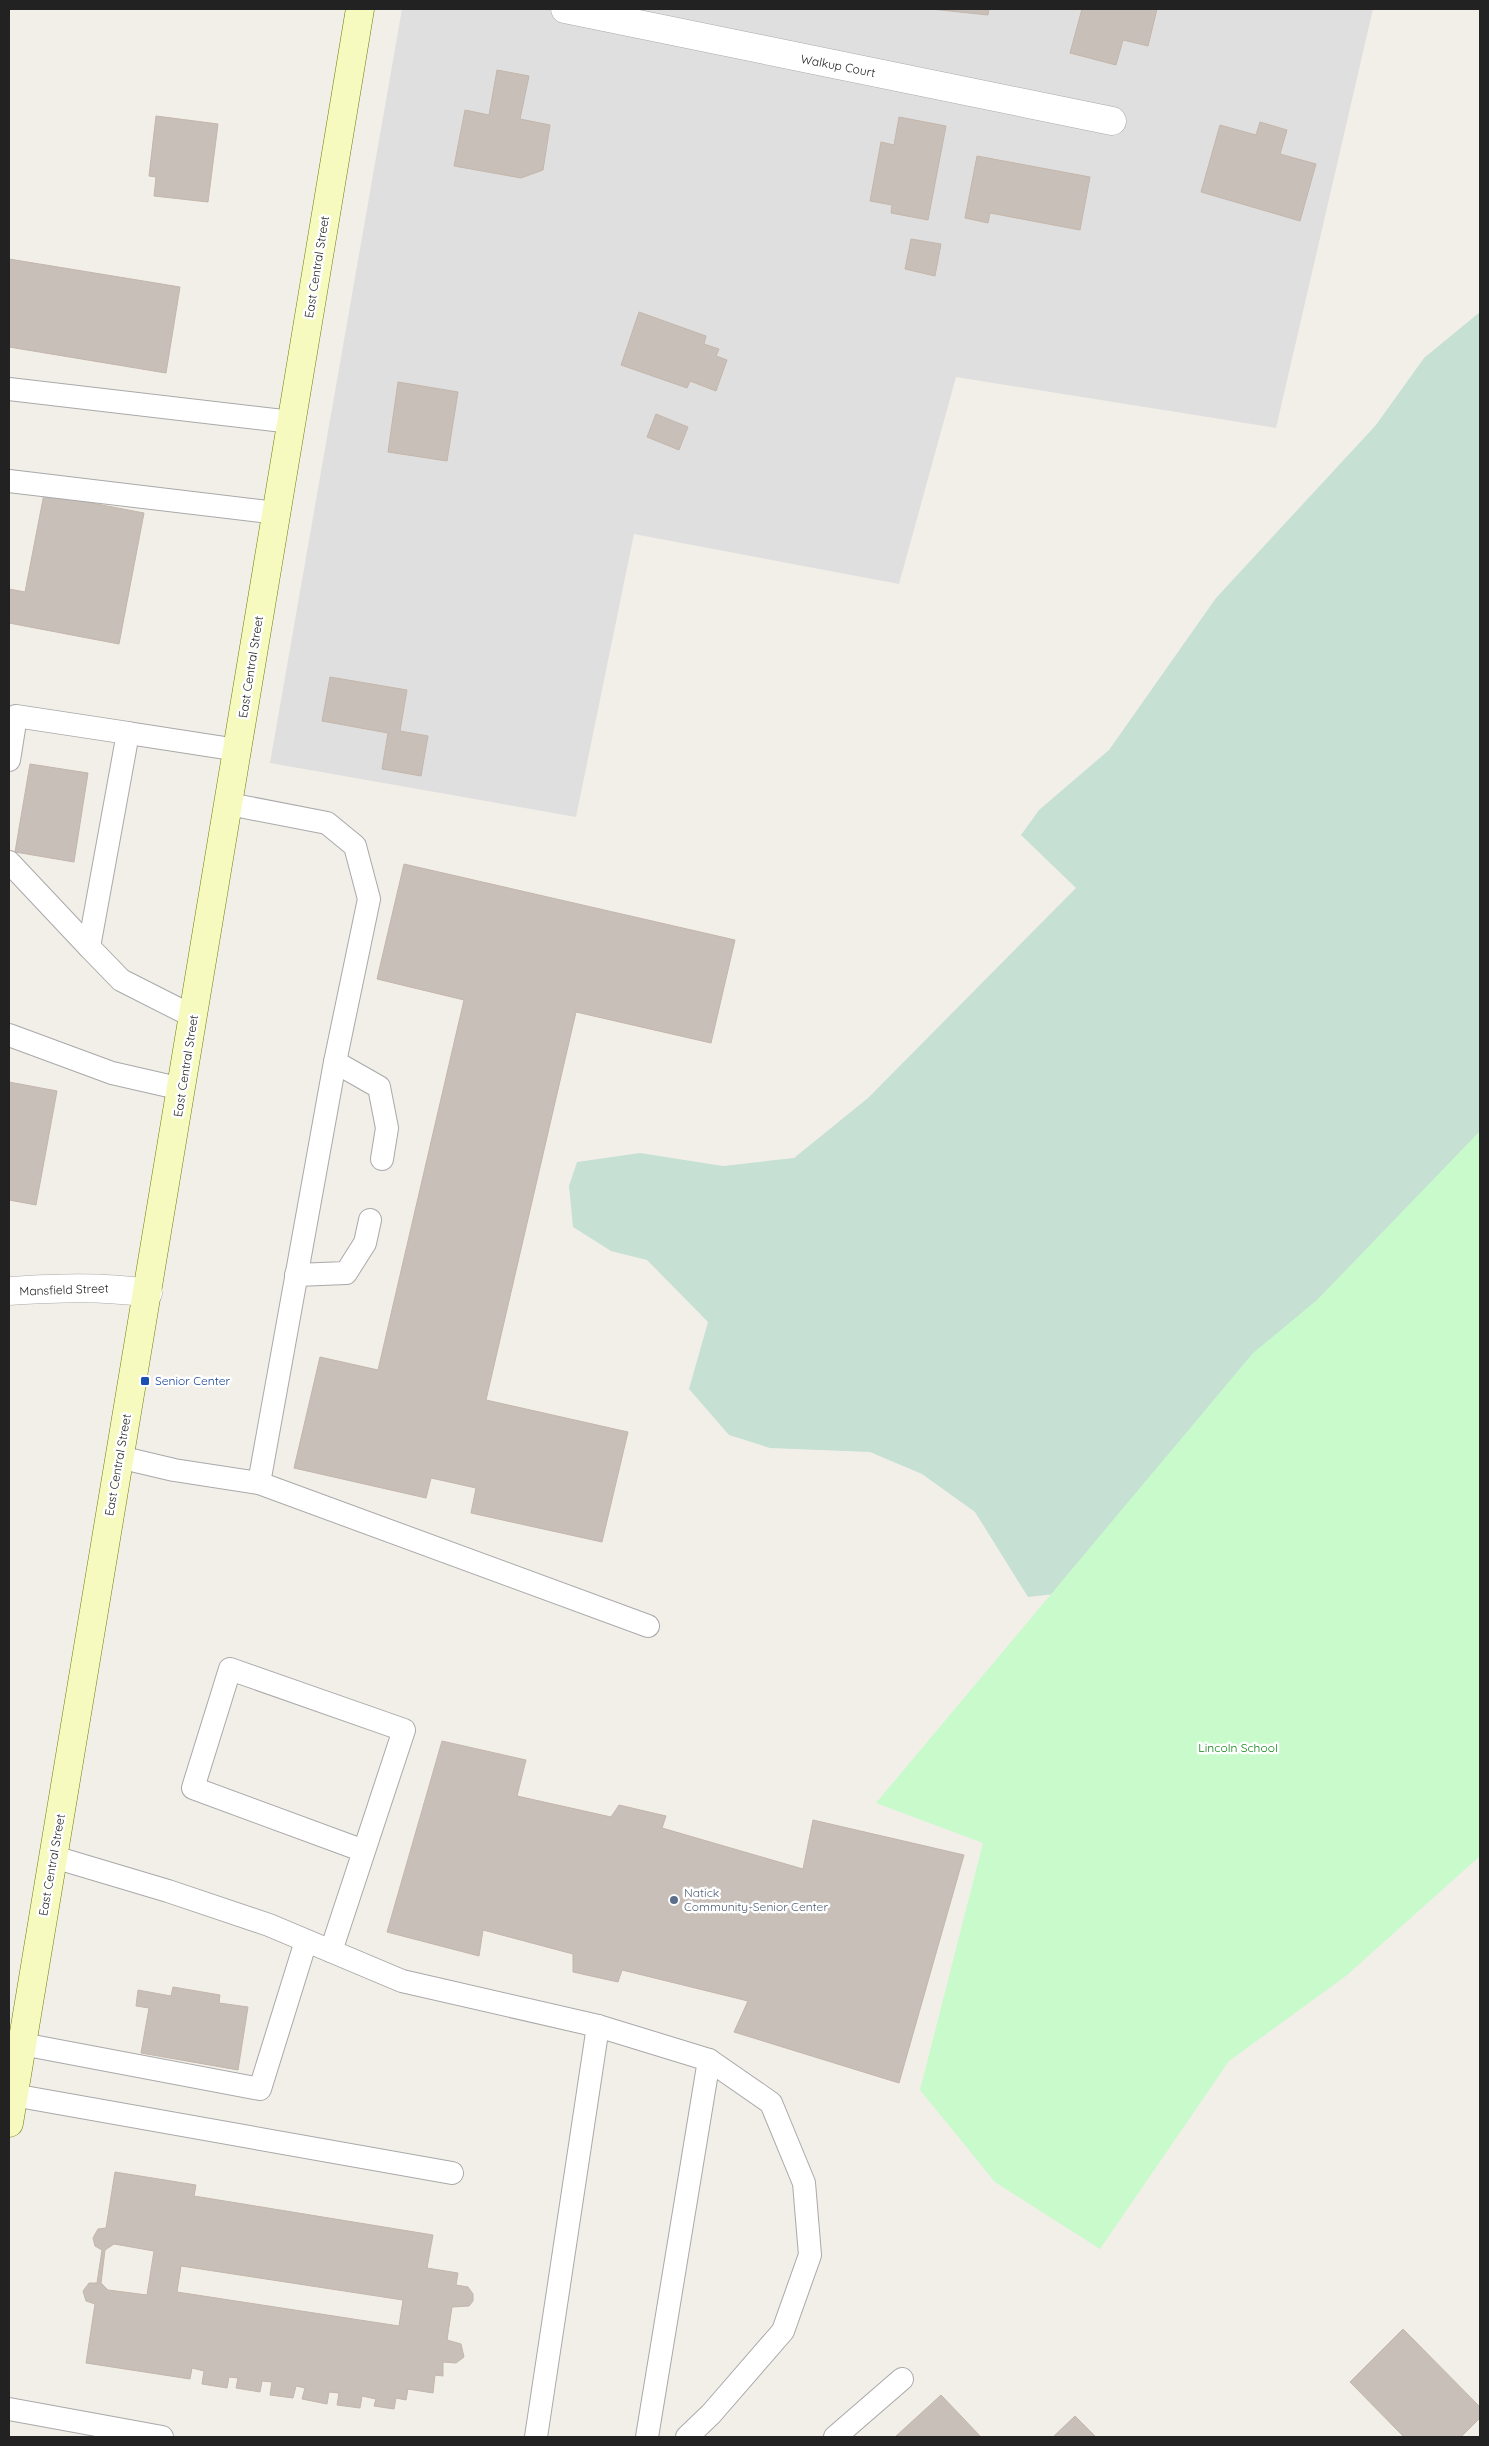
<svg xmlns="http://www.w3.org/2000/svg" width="1489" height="2446" font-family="Quicksand,sans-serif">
	<rect width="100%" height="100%" fill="#f2efe9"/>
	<polygon fill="#e0dfdf" points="402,9 1373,9 1276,428 956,377 899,584 634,534 576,817 270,763"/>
	<polygon fill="#c6e0d4" points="1480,312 1480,1831 1118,1587 1028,1597 975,1512 922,1474 870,1452 770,1448 729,1435 689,1389 708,1322 647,1260 611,1251 573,1227 569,1186 577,1162 640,1153 723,1166 794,1158 868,1098 1076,888 1021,835 1039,810 1109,750 1216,598 1376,425 1424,358"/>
	<polygon fill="#c8facc" points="1480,1131 1480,1856 1346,1976 1229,2061 1100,2249 995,2182 920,2090 983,1843 876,1803 1253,1353 1317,1300"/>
	<g fill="#c7bfb8" stroke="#c4b6ab" fill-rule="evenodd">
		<polygon points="931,9 989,9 988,15"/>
		<polygon points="1082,9 1157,9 1148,46 1123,40 1116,65 1070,53"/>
		<polygon points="497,70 529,76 520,119 550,125 543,170 521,178 454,166 465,110 489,115"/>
		<polygon points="156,116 218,124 208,202 154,196 156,177 149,176"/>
		<polygon points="899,117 946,126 928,220 891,213 892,205 870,201 881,142 894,145"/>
		<polygon points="1260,122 1287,130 1280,154 1316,164 1300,221 1201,192 1220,125 1256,135"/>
		<polygon points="977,156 1090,177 1080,230 990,213 988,223 965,218"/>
		<polygon points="911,239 941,244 935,276 905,269"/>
		<polygon points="9,259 180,287 166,373 9,347"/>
		<polygon points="639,312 706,336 704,344 719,349 716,356 727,360 716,391 690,381 687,388 621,365"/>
		<polygon points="398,382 458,392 447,461 388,452"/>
		<polygon points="656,414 688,427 679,450 647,437"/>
		<polygon points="44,494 144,513 119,644 9,623 9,589 25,592"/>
		<polygon points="330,677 407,690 400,731 428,736 421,776 382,769 388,733 322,721"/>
		<polygon points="30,764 88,773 74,862 15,852"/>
		<polygon points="404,864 735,940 711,1043 576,1012 486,1400 628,1432 602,1542 471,1513 476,1488 431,1478 426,1498 294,1468 320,1357 378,1370 464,1000 377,979"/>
		<polygon points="9,1082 57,1091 36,1205 9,1200"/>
		<polygon points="442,1741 526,1760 517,1796 611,1817 619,1805 666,1816 662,1828 803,1869 813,1820 964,1855 899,2083 734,2032 748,2001 622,1970 618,1982 573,1972 573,1954 483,1930 479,1956 387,1932"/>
		<polygon points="173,1987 220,1995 219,2003 248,2007 238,2070 141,2053 149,2008 136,2006 138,1990 171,1996"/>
		<path d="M115,2172L196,2185L194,2196L433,2235L427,2268L458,2273L456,2285L468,2287L473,2294V2301L469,2306L452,2307L447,2340L461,2344L464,2357L456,2363L443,2362V2376L435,2375L433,2393L408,2389L406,2400L396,2398L394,2409L374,2406L376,2399L362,2396L360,2408L337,2405L339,2393L329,2392L327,2404L302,2399L305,2388L296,2386L293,2398L270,2395L272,2382L262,2381L260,2392L236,2388L238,2378L229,2377L227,2388L202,2384L204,2371L192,2368L190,2379L86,2363L95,2304L86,2301L83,2291L89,2283H97L102,2250L95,2246L93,2238L98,2229L106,2228ZM114,2244L154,2251L147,2295L108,2290L101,2283L105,2250ZM181,2266L403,2300L399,2326L177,2292Z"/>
		<polygon points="1403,2329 1480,2407 1480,2418 1461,2437 1404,2437 1350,2382"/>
		<polygon points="941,2395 981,2437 895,2437"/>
		<polygon points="1075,2416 1096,2437 1053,2437"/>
	</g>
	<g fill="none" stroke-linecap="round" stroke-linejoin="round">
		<g stroke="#a9a9a9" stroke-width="24">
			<g id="lane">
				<polyline points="9,389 292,422"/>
				<polyline points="9,481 277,513"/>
				<polyline points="9,760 16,716 128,733"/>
				<polyline points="9,862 89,947"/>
				<polyline points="194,1017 121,980 89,947 128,733 238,750"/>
				<polyline points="9,1035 112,1073 182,1089"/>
				<polyline points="335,1062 379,1087 387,1128 382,1159"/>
				<polyline points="296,1275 346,1273 365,1243 370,1220"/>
				<polyline points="119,1457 174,1470 259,1483 335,1062 369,899 355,846 327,823 229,804"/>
				<polyline points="259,1483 648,1626"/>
				<polyline points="54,1857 168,1891 269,1925 402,1981 598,2026 709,2060 771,2103 804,2183 810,2255 783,2331 711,2414 687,2437"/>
				<polyline points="331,1951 404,1730 230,1669 193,1788 364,1851"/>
				<polyline points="22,2044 260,2089 306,1941"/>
				<polyline points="13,2095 452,2173"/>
				<polyline points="9,2409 162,2437"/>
				<polyline points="536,2437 598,2026"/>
				<polyline points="647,2437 709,2060"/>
				<polyline points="835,2437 902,2379"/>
			</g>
		</g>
		<g stroke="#a9a9a9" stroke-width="29">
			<g id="street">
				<polyline points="565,9 1112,121"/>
				<path d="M9,1291C56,1288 101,1286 148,1293"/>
			</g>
		</g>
		<g stroke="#707d05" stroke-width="29">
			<polyline id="secondary" points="9,2123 360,9"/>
		</g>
		<use href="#lane" stroke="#fff" stroke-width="22"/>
		<use href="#street" stroke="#fff" stroke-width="28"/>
		<use href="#secondary" stroke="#f7fabf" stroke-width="28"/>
	</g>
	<rect fill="#1a4fb4" stroke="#fff" stroke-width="2" x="140" y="1376" width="10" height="10" rx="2.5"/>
	<circle fill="#5c6f8a" stroke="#fff" stroke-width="2" cx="674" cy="1900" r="5"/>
	<g text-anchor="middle" stroke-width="5" stroke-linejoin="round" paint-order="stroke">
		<g font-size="12" fill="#222" stroke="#fff">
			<text transform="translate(838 66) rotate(11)" y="4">Walkup Court</text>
			<text transform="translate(317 267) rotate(-81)" y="4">East Central Street</text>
			<text transform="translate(251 667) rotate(-81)" y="4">East Central Street</text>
			<text transform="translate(186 1066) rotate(-81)" y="4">East Central Street</text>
			<text transform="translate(64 1290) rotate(-2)" y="4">Mansfield Street</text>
			<text transform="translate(118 1465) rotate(-80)" y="4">East Central Street</text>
			<text transform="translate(52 1865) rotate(-80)" y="4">East Central Street</text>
		</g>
		<g font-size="12" fill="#164399" stroke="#fff" text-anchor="start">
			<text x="155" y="1385">Senior Center</text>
		</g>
		<g font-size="12" fill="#0c8416" stroke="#fff">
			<text x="1238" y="1752">Lincoln School</text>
		</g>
		<g font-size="12" fill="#4e5e75" stroke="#fff" text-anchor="start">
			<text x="684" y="1897">Natick<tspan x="684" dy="14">Community-Senior Center</tspan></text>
		</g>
	</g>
	<rect width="1489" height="2446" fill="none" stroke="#222222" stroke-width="20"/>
</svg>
